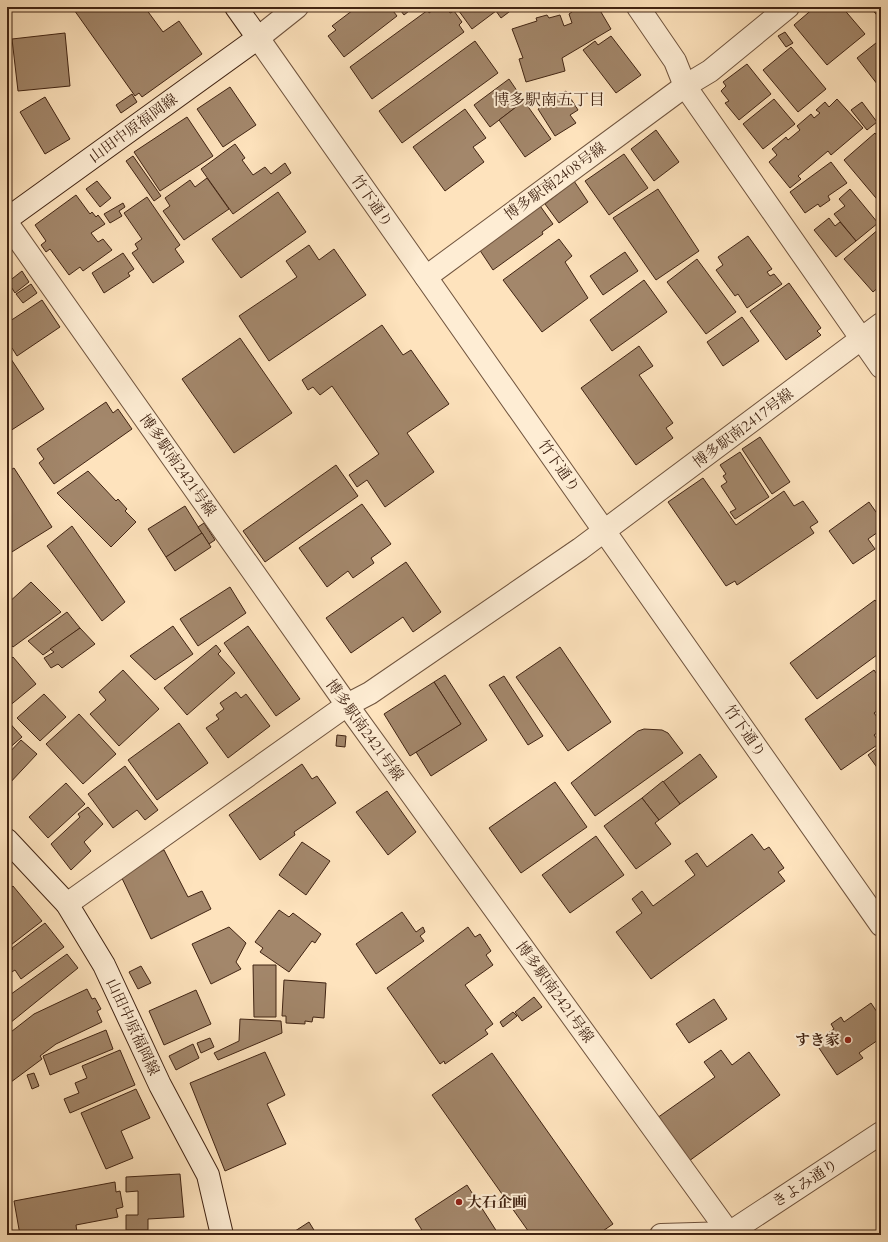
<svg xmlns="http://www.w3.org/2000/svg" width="888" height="1242" font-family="Cardo,'Noto Serif JP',serif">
	<rect width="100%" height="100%" fill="#fee3bd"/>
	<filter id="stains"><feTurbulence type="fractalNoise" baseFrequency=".005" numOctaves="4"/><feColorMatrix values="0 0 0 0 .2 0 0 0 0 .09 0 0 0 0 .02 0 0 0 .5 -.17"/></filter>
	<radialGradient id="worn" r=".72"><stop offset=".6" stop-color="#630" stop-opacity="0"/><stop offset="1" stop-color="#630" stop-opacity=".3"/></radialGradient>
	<g fill="#a3876b" stroke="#412413">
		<polygon points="72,7 149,7 146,9 163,32 179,21 202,54 142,97 139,93 135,96"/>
		<polygon points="357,7 390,7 397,16 344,57 328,36 336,30 332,26"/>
		<polygon points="398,7 414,7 404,15"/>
		<polygon points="437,7 446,7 450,13 454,11 462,22 459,25 464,32 372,99 350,67 428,10 429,13"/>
		<polygon points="456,7 511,7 513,9 501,18 496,11 472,29"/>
		<polygon points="579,7 598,7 611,29 562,58 565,71 526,82 519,59 523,58 512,29 537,21 536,18 547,15 549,18 560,15 564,26 572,23 569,14"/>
		<polygon points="815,7 842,7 865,34 827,65 794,25"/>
		<polygon points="870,7 881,7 881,20"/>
		<polygon points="785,32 793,43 786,47 778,36"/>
		<polygon points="65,33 70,86 18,91 12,39"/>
		<polygon points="611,36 641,75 616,93 583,50 595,41 598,45"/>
		<polygon points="881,39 881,89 857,58"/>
		<polygon points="475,41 498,73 402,143 379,111"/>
		<polygon points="791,47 826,89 798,112 763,70"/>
		<polygon points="747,64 771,94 739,120 725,103 729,101 721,91 726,86 723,82"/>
		<polygon points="509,79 524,101 490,127 474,105"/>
		<polygon points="230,87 256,125 223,147 197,109"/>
		<polygon points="566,91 578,110 570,115 576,123 555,136 538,109"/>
		<polygon points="132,94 137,102 121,113 116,105"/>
		<polygon points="45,97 70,139 45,154 20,112"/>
		<polygon points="774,99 795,124 763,149 743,124"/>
		<polygon points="837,99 863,128 831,155 828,151 798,176 801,179 790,188 769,162 777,155 772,149 786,137 788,140 800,130 797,126 811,114 814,118 820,113 816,110 825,102 829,107"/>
		<polygon points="524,101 551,139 525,157 499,120"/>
		<polygon points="862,102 877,122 867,130 851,110"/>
		<polygon points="465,109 486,138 473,147 484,162 445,191 413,147"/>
		<polygon points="187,117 213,156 160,191 134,152"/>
		<polygon points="656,130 679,162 654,181 631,149"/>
		<polygon points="875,133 881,141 881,204 844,160"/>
		<polygon points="235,144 245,158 242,160 253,175 265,167 271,174 285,163 291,173 233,214 201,169"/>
		<polygon points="624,154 648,188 609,215 585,181"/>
		<polygon points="133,156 161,196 154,201 126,161"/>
		<polygon points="831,162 847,183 828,196 830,200 820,207 818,204 805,213 790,192"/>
		<polygon points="207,178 229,209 184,240 163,211 170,206 165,198 190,180 195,187"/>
		<polygon points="97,181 111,198 100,207 86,189"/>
		<polygon points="574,181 588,202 559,223 545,204"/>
		<polygon points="658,189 699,251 656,280 613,218"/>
		<polygon points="850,189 878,223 856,241 834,214 845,206 839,199"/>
		<polygon points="278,192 306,232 241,278 212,239"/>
		<polygon points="76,195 90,214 92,212 96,217 98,215 105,224 91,233 98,242 103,239 112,250 83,271 80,267 69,275 50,249 46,252 41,245 46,241 35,225"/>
		<polygon points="147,197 180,245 175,249 184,262 153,283 132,253 138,249 135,244 142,239 124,213"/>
		<polygon points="123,203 125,207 119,211 122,216 110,223 104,214"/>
		<polygon points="538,203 553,224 542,232 543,234 493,270 477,246"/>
		<polygon points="829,218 835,226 840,222 856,241 836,257 814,230"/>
		<polygon points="880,228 881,285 873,292 844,259"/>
		<polygon points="748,236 772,269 767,272 770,276 774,274 782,284 747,308 738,294 735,296 716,270 723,265 718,257"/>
		<polygon points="559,239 572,256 565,262 588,298 542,332 503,280"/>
		<polygon points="309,245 319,260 334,249 366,295 269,361 239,316 297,277 286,261"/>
		<polygon points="625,252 638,271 603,295 590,276"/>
		<polygon points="123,253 134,269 128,273 130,276 104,293 92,273"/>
		<polygon points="697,259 736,312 706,334 667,282"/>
		<polygon points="22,271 29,282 15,293 8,282"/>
		<polygon points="644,280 667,312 612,351 590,320"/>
		<polygon points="789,283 821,328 817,331 821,335 786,360 750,311"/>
		<polygon points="31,284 37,293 23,303 16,294"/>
		<polygon points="42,300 60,327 17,356 12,348 7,351 7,323"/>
		<polygon points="742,317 759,341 723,366 707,342"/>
		<polygon points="382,325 403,355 411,350 449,404 407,433 434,472 385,507 367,480 357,487 349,475 379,454 332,386 320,395 313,387 308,390 302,380"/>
		<polygon points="240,338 292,413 234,453 182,379"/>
		<polygon points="639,346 653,366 639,375 673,423 666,428 673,438 636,465 581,388"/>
		<polygon points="9,356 44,409 7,433 7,357"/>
		<polygon points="106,402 113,413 118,409 132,429 54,484 39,463 44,459 37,449"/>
		<polygon points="760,437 790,482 772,494 742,449"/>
		<polygon points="740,452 769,497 735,519 730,512 736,509 721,486 727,482 723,476 726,474 720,465"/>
		<polygon points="336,465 358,496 265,562 243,531"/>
		<polygon points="14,468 52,527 7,555 7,472"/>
		<polygon points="88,471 116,501 118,499 127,509 125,511 136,522 111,547 57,493"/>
		<polygon points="703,478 736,525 784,491 794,506 803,501 818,522 810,527 814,533 737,585 735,581 726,586 668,502"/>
		<polygon points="869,502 881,519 881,530 868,539 875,549 853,564 829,531"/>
		<polygon points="362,504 391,544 371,558 374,563 353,578 348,571 327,587 299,548"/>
		<polygon points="185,506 202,533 166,557 148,529"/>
		<polygon points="204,523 215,540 209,544 198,527"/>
		<polygon points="72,526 125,602 102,621 47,546"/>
		<polygon points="202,533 211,547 175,571 166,557"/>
		<polygon points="406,562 441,612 413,632 403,617 351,653 326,618"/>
		<polygon points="31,582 61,612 13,647 7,640 7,604"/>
		<polygon points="230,587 246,613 198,646 180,619"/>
		<polygon points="875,600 881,608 881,652 817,699 790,663"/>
		<polygon points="67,612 80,628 43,655 28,641"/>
		<polygon points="173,626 193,654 155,680 130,656"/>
		<polygon points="248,626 300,699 276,716 224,643"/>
		<polygon points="80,628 95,644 62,668 58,664 51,668 44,658 54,652 50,649"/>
		<polygon points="216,645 221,651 218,654 235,673 187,715 164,688"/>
		<polygon points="560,647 611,722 568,751 516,677"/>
		<polygon points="13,657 36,684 8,707 7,662"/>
		<polygon points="123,670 159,709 119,746 90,714 106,700 99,692"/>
		<polygon points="874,670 881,680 881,708 874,713 881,722 881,730 874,735 880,743 841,770 805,719"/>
		<polygon points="445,675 487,740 431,776 416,752 461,724 434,682"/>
		<polygon points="504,676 543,736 528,745 489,685"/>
		<polygon points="434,682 461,724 410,756 384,714"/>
		<polygon points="236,692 241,698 246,694 270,726 228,758 206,728 219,719 216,715 224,709 220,703"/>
		<polygon points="44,694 66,717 40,741 17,718"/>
		<polygon points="79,714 116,754 83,784 46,744"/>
		<polygon points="7,720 22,737 7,750"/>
		<polygon points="179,723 208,763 157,800 128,760"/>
		<polygon points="644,729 662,730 668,733 683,753 595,816 571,783 638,731"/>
		<polygon points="337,735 346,736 345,747 336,746"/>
		<polygon points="21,740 37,754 7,786 7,755"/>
		<polygon points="881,745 881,773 868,755"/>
		<polygon points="700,754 717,777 680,804 663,782"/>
		<polygon points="302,764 312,779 317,776 336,803 294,832 295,835 260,860 229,815"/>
		<polygon points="125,766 158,810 145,820 137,810 113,828 88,794"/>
		<polygon points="663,781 680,804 659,820 642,798"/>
		<polygon points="555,782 587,827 521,873 489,828"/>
		<polygon points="66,783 85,804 48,838 29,817"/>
		<polygon points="387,791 416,832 388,855 356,812"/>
		<polygon points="642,798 659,820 655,823 671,844 636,869 604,826"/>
		<polygon points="88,807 103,824 84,842 91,851 71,870 51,844 80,817 78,814"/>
		<polygon points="752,834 764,850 769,847 784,868 778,872 785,881 651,979 616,932 642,913 632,899 642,891 653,906 695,875 685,861 697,853 707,867"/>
		<polygon points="596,836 624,875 570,913 542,875"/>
		<polygon points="302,842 330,861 306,895 279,875"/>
		<polygon points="164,850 188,897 202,891 211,909 151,939 119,872"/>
		<polygon points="13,886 42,921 7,948 7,891"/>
		<polygon points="279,910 289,917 293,913 321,934 315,943 312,941 289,972 260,952 263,948 255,942"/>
		<polygon points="402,912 416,932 423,927 425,932 420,936 424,941 376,974 356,944"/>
		<polygon points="45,923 64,947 21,979 15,970 7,975 7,954 13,949 12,948"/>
		<polygon points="229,927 246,943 236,962 241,969 211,984 192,944"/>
		<polygon points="468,927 475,937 480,934 491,951 486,955 493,965 465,985 493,1024 485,1030 488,1034 445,1064 444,1061 440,1064 387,988"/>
		<polygon points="67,954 78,968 10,1023 7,1020 7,997"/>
		<polygon points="253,965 276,965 276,1017 254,1017"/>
		<polygon points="141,966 151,983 138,989 129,972"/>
		<polygon points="284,980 326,983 324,1018 313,1017 312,1022 305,1021 305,1024 286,1023 286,1016 282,1016"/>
		<polygon points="87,989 92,999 95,998 101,1009 97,1011 102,1022 56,1044 40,1056 42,1059 7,1085 7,1035 34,1014"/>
		<polygon points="196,990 211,1024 164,1045 149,1011"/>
		<polygon points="534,997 542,1007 522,1021 515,1012"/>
		<polygon points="714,999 727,1019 689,1043 676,1024"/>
		<polygon points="871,1003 881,1018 881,1038 859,1053 863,1058 837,1075 815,1042 834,1029 831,1024 841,1017 844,1022"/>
		<polygon points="513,1012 517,1016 503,1027 500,1022"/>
		<polygon points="240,1019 281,1021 282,1033 218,1060 214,1053 239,1041"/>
		<polygon points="106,1030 113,1049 50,1075 43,1056"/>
		<polygon points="210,1038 214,1047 201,1053 197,1043"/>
		<polygon points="193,1044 199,1058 176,1070 169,1056"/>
		<polygon points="120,1050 135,1085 70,1113 64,1099 79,1093 75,1083 87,1078 82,1066"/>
		<polygon points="721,1050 732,1065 749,1052 780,1095 689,1161 657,1118 715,1077 704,1062"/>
		<polygon points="265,1052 285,1095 267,1104 286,1144 225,1171 190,1083"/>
		<polygon points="492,1053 613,1224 597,1235 531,1235 432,1095"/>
		<polygon points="34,1073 39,1086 32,1089 27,1075"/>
		<polygon points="136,1089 150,1118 121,1131 133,1158 106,1169 81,1113"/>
		<polygon points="180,1174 184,1217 148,1219 148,1230 126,1230 126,1215 138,1215 138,1191 126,1192 126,1177"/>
		<polygon points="115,1182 116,1192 120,1191 123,1207 116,1209 118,1217 76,1225 77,1233 69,1235 20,1235 14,1201"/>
		<polygon points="467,1185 499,1235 425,1235 415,1219"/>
		<polygon points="309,1222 317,1235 293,1235 292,1233"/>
	</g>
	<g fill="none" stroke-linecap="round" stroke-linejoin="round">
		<g stroke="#70543e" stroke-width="24">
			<g id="minor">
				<polyline points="638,7 675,61 685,86 881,367"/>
				<polyline points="7,223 347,705 729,1233"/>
				<polyline points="426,277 685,86 710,71 788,7"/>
				<polyline points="67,904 347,705 370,693 580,549 881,324"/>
				<polyline points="661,1235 729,1233"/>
			</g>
		</g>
		<g stroke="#70543e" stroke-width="24">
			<g id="tertiary">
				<polyline points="297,7 258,38 881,925"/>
				<polyline points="726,1235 881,1133"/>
			</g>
		</g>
		<g stroke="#412413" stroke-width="24">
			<g id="secondary">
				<polyline points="7,219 258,38 236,7"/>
				<polyline points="7,840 67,904 104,965 160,1085 208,1175 222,1235"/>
			</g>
		</g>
		<use href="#minor" stroke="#feedd4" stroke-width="22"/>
		<use href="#tertiary" stroke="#feedd4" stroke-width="22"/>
		<use href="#secondary" stroke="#feedd4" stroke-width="22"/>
	</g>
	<g fill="#8f2418" stroke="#feedd4" stroke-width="1.5">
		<circle cx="848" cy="1040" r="4"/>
		<circle cx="459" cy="1202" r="4"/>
	</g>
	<g text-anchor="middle" stroke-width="4" stroke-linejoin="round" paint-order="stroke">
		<g font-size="15" fill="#412413" stroke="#feedd4">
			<text transform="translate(133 128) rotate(-36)" y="5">山田中原福岡線</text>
			<text transform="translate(555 181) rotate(-36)" y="5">博多駅南2408号線</text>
			<text transform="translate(372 201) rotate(55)" y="5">竹下通り</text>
			<text transform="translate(743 428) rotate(-37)" y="5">博多駅南2417号線</text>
			<text transform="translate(178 465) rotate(55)" y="5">博多駅南2421号線</text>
			<text transform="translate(559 466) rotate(55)" y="5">竹下通り</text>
			<text transform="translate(365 730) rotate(54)" y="5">博多駅南2421号線</text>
			<text transform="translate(745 731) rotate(55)" y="5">竹下通り</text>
			<text transform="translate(555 992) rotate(54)" y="5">博多駅南2421号線</text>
			<text transform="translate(133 1027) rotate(65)" y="5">山田中原福岡線</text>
			<text transform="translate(805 1183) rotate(-33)" y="5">きよみ通り</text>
		</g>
		<g font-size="15" font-weight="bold" fill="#412413" stroke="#feedd4" text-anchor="end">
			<text x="840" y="1045">すき家</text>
			<text x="467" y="1207" text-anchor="start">大石企画</text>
		</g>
		<g font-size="16" fill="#412413" stroke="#feedd4">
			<text x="549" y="105">博多駅南五丁目</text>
		</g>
	</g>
	<rect width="888" height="1242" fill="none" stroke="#fee3bd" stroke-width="24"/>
	<rect x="8" y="8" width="872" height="1226" fill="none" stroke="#412413" stroke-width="2"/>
	<rect x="12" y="12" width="864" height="1218" fill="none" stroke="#412413"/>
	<rect width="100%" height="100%" filter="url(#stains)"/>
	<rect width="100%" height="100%" fill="url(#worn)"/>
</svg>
